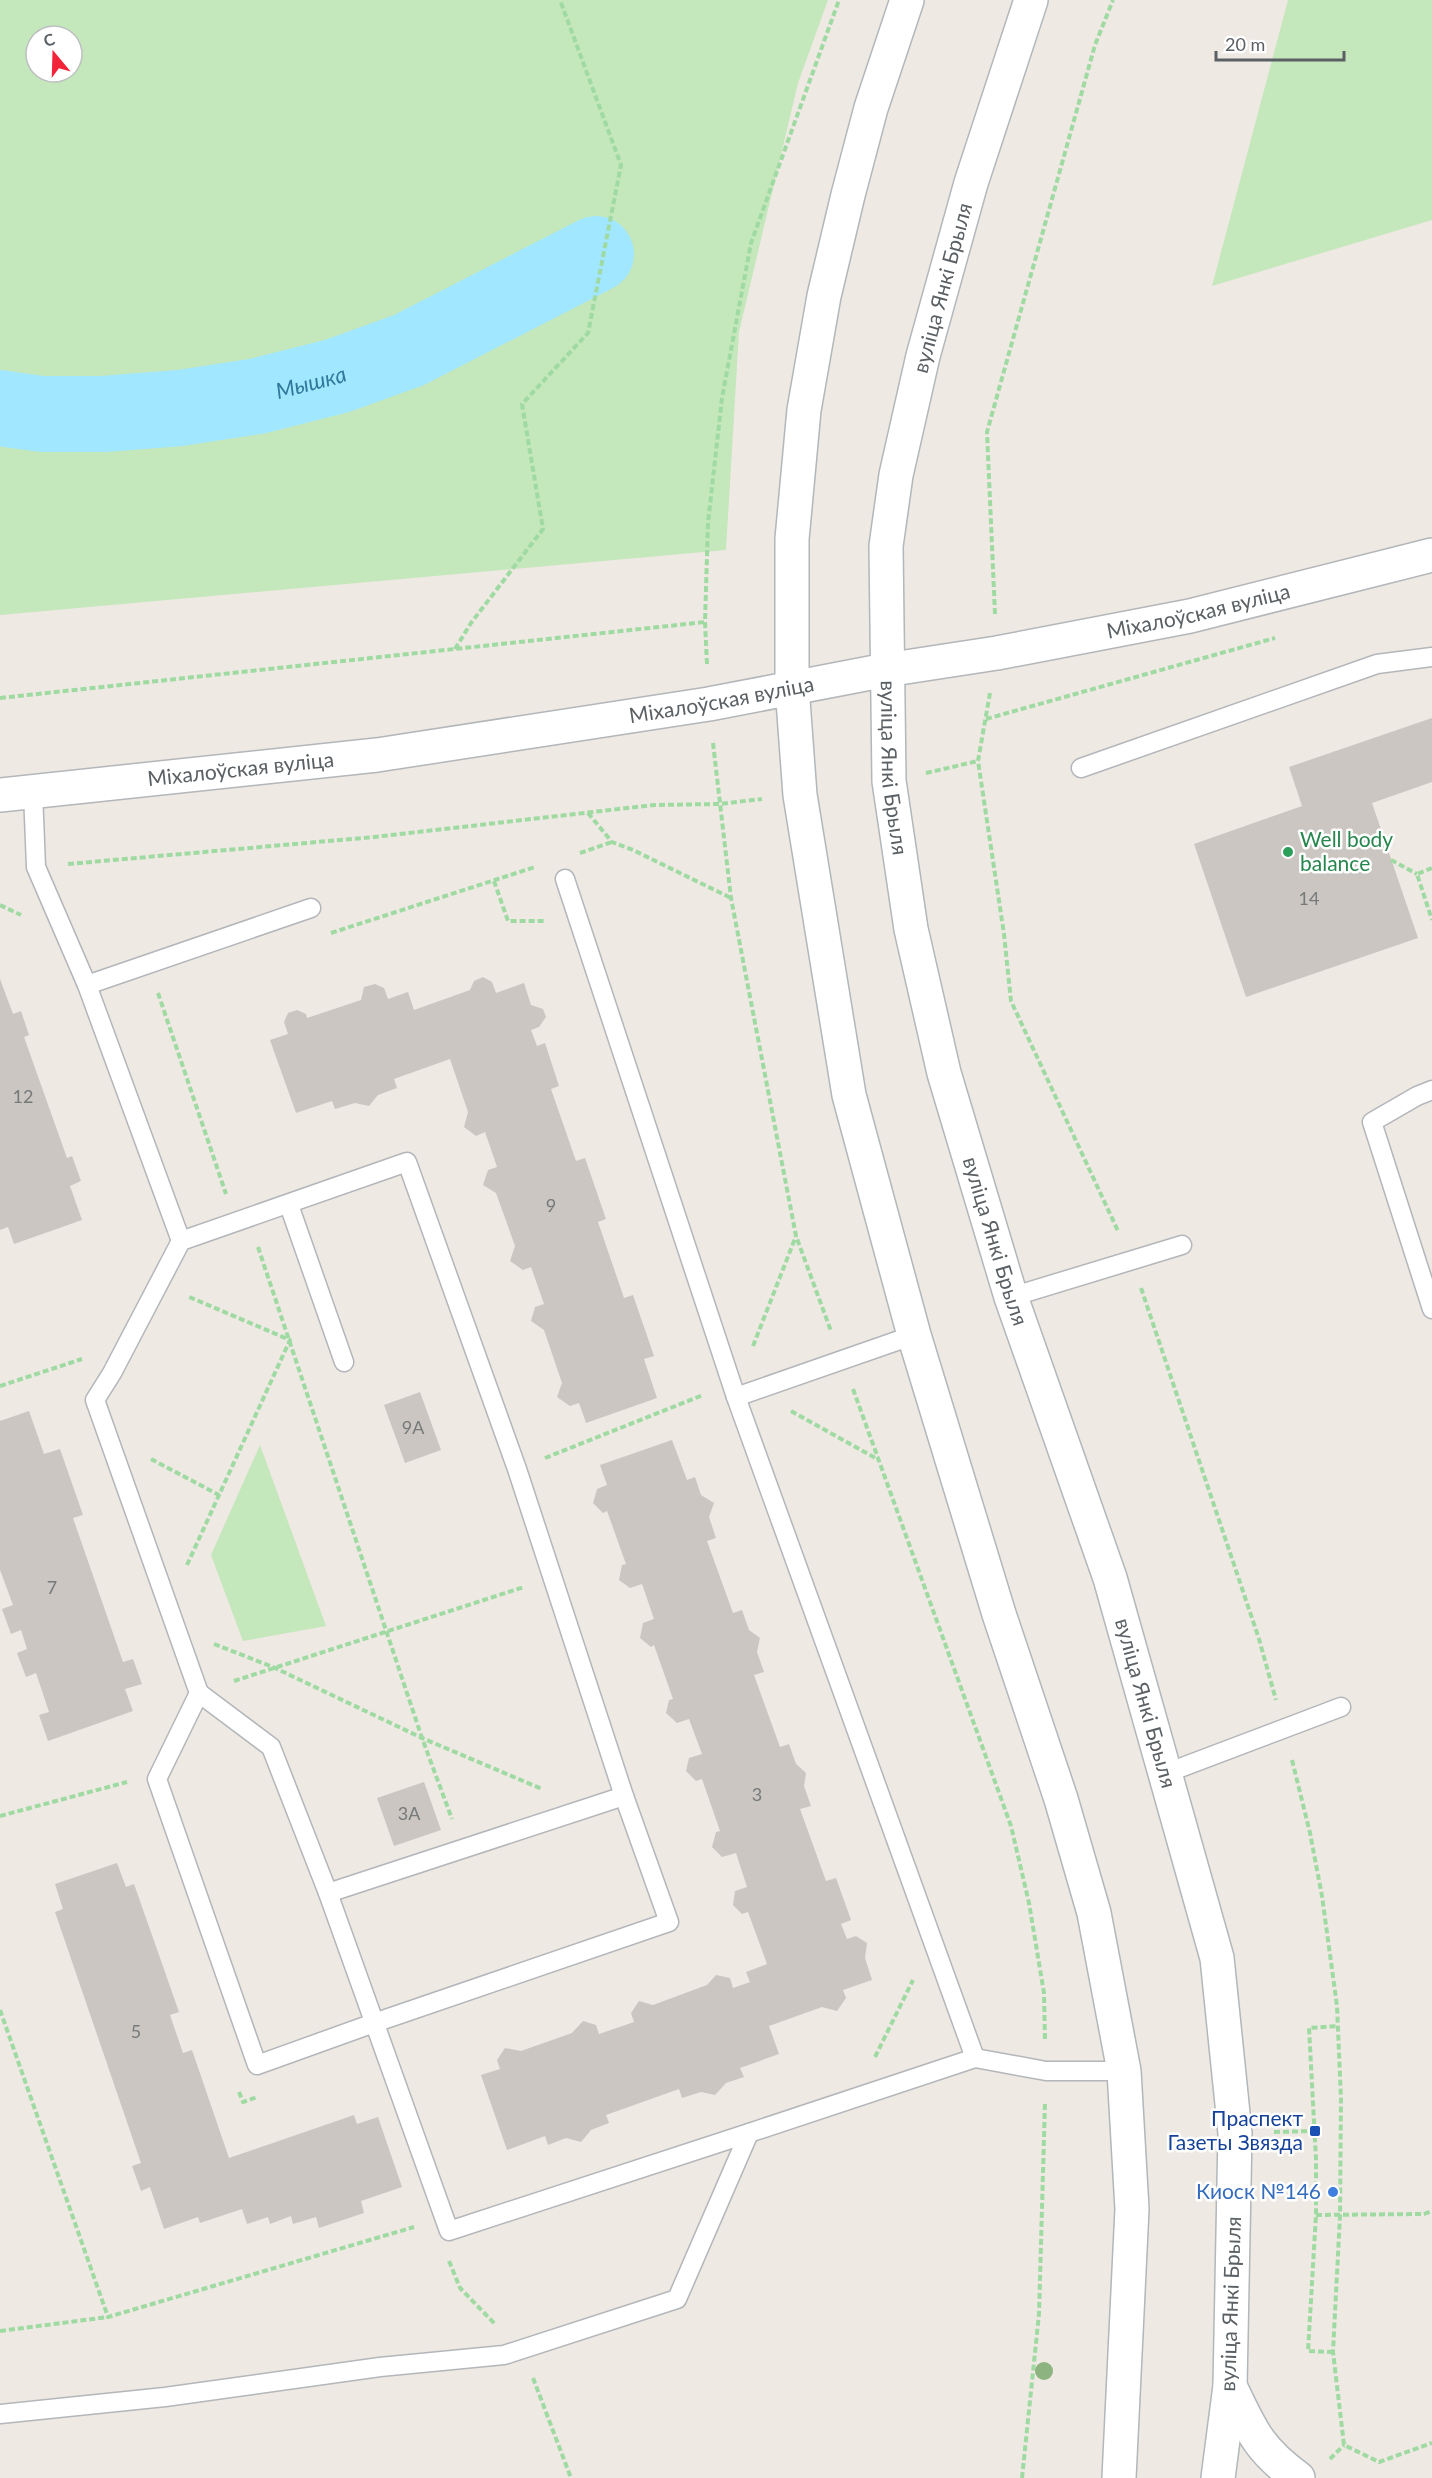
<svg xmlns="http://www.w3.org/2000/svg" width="1432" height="2478" font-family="Lato,sans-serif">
	<rect width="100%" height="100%" fill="#eee9e2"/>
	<g fill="#c4e7bc" fill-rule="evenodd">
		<path d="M0,0H828L798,83L739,332L726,550L0,615ZM36,36H72V72H36Z"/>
		<polygon points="1288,0 1432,0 1432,220 1212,286"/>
		<polygon points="260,1445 326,1626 243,1641 211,1555"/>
	</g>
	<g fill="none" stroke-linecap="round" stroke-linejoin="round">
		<path stroke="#a1e7ff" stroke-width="76" id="s1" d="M0,408L42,414H103L180,408L258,396L337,376L409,350L596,254"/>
	</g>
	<g fill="#cbc6c1">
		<polygon points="1432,718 1432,782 1372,803 1418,938 1246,997 1194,844 1302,806 1289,767"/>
		<polygon points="483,977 492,982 496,993 524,983 531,1005 543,1009 546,1017 539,1027 531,1030 537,1046 545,1043 559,1086 551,1089 576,1161 585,1158 606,1219 598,1222 624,1298 633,1295 654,1356 644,1359 657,1398 586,1423 579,1403 570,1406 557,1397 562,1383 544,1330 531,1321 535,1307 544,1304 531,1267 523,1270 510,1261 515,1246 496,1193 483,1185 488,1170 497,1167 485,1132 476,1136 464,1127 468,1112 450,1059 394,1079 397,1088 378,1095 369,1106 355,1103 335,1109 332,1101 296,1113 270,1040 288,1034 284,1022 288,1013 297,1010 306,1014 307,1018 361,1000 364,987 375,984 384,988 388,999 408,992 414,1010 470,990 474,981"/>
		<polygon points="0,979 13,1014 21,1011 29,1035 24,1037 67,1158 72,1156 81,1181 70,1186 82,1220 14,1244 8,1227 0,1230"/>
		<polygon points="420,1392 441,1450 405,1463 384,1405"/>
		<polygon points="29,1411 44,1454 60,1449 83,1515 73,1518 123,1662 133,1659 142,1684 125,1689 133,1711 48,1741 39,1715 49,1712 36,1673 26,1677 17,1653 27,1649 21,1630 11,1634 2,1609 13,1605 0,1570 0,1421"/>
		<polygon points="672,1440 687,1480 695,1477 701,1495 714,1503 709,1517 716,1538 707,1541 733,1613 742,1610 749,1630 760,1638 757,1652 764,1672 754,1675 780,1747 789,1744 796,1764 806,1773 804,1786 811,1806 800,1809 826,1881 836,1878 851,1920 841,1924 847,1939 856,1936 867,1943 865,1958 872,1980 843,1990 846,1998 837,2011 822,2007 769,2026 779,2054 740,2068 744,2077 726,2083 715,2095 701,2092 682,2098 679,2089 606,2115 609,2123 591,2130 581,2142 566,2138 548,2145 545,2136 507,2150 481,2075 500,2069 497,2060 505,2048 521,2051 572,2033 583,2021 596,2025 599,2034 634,2022 631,2013 639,2001 653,2005 707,1985 716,1975 730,1978 733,1988 750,1982 746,1972 767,1964 748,1912 742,1914 733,1905 735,1891 747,1887 736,1853 722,1857 712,1847 716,1832 720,1831 702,1779 696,1781 686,1771 689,1758 702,1754 689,1719 677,1723 666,1713 669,1700 673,1699 654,1645 651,1647 640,1638 643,1623 654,1619 642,1584 630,1588 619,1580 622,1565 626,1564 607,1511 603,1513 593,1503 597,1489 607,1485 600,1465"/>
		<polygon points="424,1782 441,1830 394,1846 377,1798"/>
		<polygon points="117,1863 126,1887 134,1884 179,2012 170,2015 183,2053 192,2050 229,2158 354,2115 357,2124 378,2117 402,2187 361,2201 364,2213 319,2228 316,2217 293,2224 291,2216 270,2224 268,2217 247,2224 242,2209 200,2223 198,2217 164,2229 150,2187 141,2191 132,2166 141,2163 55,1912 63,1909 55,1884"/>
	</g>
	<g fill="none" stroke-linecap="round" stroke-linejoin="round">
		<g stroke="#b3b6ba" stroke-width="21">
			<g id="service">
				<polyline points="1081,768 1377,664 1432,657"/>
				<polyline points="33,792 36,867 87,985 181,1241"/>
				<polyline points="87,985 311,908"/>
				<polyline points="1432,1090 1417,1096 1372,1122 1432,1309"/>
				<polygon points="407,1162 517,1469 624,1796 669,1922 374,2023 257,2065 157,1779 199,1693 95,1400 112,1373 181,1241"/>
				<polyline points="289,1205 344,1362"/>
				<polyline points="1011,1297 1182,1245"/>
				<polyline points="736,1397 914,1335"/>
				<polyline points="199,1693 271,1747 328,1893 449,2231 749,2133"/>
				<polyline points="1164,1774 1341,1707"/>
				<polyline points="328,1893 624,1796"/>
				<polyline points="975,2058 1046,2071 1124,2071"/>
				<polyline points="0,2414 165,2397 380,2367 504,2355 677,2299 749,2133 975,2058 736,1397 565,879"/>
			</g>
		</g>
		<g stroke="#b3b6ba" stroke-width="36">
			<g id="minor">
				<path id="s2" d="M886,670L997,653L1190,616L1432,555"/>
			</g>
		</g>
		<g stroke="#b3b6ba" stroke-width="36">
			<g id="tertiary">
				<path id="s3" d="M0,795L377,755L709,704L886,670"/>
			</g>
		</g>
		<g stroke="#b1b7bb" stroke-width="36">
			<g id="secondary">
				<polyline points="907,0 871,108 848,195 824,296 804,410 792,539 792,687 800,795 849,1095 914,1335 999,1614 1061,1799 1094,1913 1124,2071 1132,2209 1119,2478"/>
				<path id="s4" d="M1031,0L971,183L923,356L896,475L886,546L889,781L911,929L944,1073L1011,1297L1110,1578L1217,1958L1235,2133L1230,2386L1218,2478"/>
				<path d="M1230,2386C1251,2430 1258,2449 1298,2478"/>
			</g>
		</g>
		<g stroke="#9fdaa3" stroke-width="4" stroke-dasharray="6 3" stroke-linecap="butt">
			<polyline points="995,614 987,432 1095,45 1113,0"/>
			<polyline points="455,649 471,623 543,529 522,404 588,333 621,165 560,0"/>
			<polyline points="707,664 705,622 708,523 722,398 751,243 839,0"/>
			<polyline points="990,693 978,761 1004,934 1011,1001 1118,1231"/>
			<polyline points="0,698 705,622"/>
			<polyline points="986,719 1275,638"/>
			<polyline points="713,743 731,898 796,1236 831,1331"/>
			<polyline points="926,773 978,761"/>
			<polyline points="588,813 612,842 633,850 731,898"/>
			<polyline points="580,853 612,842"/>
			<polyline points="1391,860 1417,874"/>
			<polyline points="68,864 374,837 654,805 719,804 762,799"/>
			<polyline points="1432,868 1417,874 1432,920"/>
			<polyline points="494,881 508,921 545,921"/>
			<polyline points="0,905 21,915"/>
			<polyline points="331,933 535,867"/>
			<polyline points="158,993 226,1194"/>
			<polyline points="258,1247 422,1738 452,1819"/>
			<polyline points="1141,1288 1259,1639 1276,1700"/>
			<polyline points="753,1346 796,1236"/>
			<polyline points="0,1386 82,1359"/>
			<polyline points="853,1389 1011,1826 1029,1903 1044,1993 1045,2040"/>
			<polyline points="791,1411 879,1460"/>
			<polyline points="545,1458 703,1395"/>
			<polyline points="151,1459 219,1495"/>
			<polyline points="187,1565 290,1340 187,1296"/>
			<polyline points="214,1644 273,1667 422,1738 542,1789"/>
			<polyline points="234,1681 524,1587"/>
			<polyline points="1292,1760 1310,1833 1322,1896 1337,2006 1341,2099 1340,2216 1333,2352 1344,2445 1379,2462 1432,2443"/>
			<polyline points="0,1816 127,1782"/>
			<polyline points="0,2010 108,2317 414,2227"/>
			<polyline points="875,2057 913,1980"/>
			<polyline points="239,2092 243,2102 257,2097"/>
			<polyline points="1274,2132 1315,2131"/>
			<polyline points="1316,2215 1424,2214 1432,2211"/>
			<polyline points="449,2261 460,2288 495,2324"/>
			<polyline points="0,2331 108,2317"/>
			<polyline points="1333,2352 1308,2351 1316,2215 1316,2159 1309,2028 1338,2026"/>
			<polyline points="533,2378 571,2478"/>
			<polyline points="1330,2459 1344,2445"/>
			<polyline points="1022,2478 1039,2314 1045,2102"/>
		</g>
		<use href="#service" stroke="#fff" stroke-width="18"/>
		<use href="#minor" stroke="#fff" stroke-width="33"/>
		<use href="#tertiary" stroke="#fff" stroke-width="33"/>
		<use href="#secondary" stroke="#fff" stroke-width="33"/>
	</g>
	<circle fill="#8cb380" cx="1044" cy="2371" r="9"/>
	<circle fill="#2e9e5b" stroke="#fff" stroke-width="2" cx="1288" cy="852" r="6"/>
	<rect fill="#1a4fb4" stroke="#fff" stroke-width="2" x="1309" y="2125" width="12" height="12" rx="3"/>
	<circle fill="#3f7fe0" stroke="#fff" stroke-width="2" cx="1333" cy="2192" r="6"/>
	<g text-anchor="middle" stroke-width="5" stroke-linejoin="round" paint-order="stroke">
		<g font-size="18" fill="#767a7b">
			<text x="1309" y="905">14</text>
			<text x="23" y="1103">12</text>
			<text x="551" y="1212">9</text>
			<text x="413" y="1434">9А</text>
			<text x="52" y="1594">7</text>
			<text x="757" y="1801">3</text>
			<text x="409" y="1820">3А</text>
			<text x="136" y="2038">5</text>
		</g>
		<g font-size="21" fill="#5a6064" stroke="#fff">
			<text transform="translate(943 288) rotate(-75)" y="7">вуліца Янкі Брыля</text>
			<text dy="7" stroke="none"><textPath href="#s2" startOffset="318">Міхалоўская вуліца</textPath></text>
			<text dy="7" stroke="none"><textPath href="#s3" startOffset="728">Міхалоўская вуліца</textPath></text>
			<text dy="7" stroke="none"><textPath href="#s4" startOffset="788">вуліца Янкі Брыля</textPath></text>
			<text dy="7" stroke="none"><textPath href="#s3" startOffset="242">Міхалоўская вуліца</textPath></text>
			<text dy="7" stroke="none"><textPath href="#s4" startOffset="1274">вуліца Янкі Брыля</textPath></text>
			<text dy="7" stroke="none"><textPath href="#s4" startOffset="1760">вуліца Янкі Брыля</textPath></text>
			<text transform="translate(1231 2304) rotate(-88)" y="7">вуліца Янкі Брыля</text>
		</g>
		<g font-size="21" fill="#27864d" stroke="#fff" text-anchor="start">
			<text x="1300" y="847">Well body<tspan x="1300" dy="24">balance</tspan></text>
		</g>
		<g font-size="21" fill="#164399" stroke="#fff" text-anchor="end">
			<text x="1303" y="2126">Праспект<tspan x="1303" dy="24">Газеты Звязда</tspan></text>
		</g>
		<g font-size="21" fill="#366cbe" stroke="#fff" text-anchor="end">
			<text x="1321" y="2199">Киоск №146</text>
		</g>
		<g font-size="22" font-style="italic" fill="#31789b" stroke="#fff">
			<text dy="8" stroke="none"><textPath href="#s1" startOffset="314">Мышка</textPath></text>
		</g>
	</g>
	<g transform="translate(54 54) rotate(341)"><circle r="28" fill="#ffffff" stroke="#bdbfc1" stroke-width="1.5"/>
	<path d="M0-4.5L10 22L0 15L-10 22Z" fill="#f32339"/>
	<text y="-9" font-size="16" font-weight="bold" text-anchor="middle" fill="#5a6064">С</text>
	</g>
	<path d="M1216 51v9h128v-9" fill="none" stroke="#5a6064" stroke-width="3"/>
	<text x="1225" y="51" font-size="18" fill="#5a6064" stroke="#ffffff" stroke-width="4.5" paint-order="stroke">20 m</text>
</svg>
